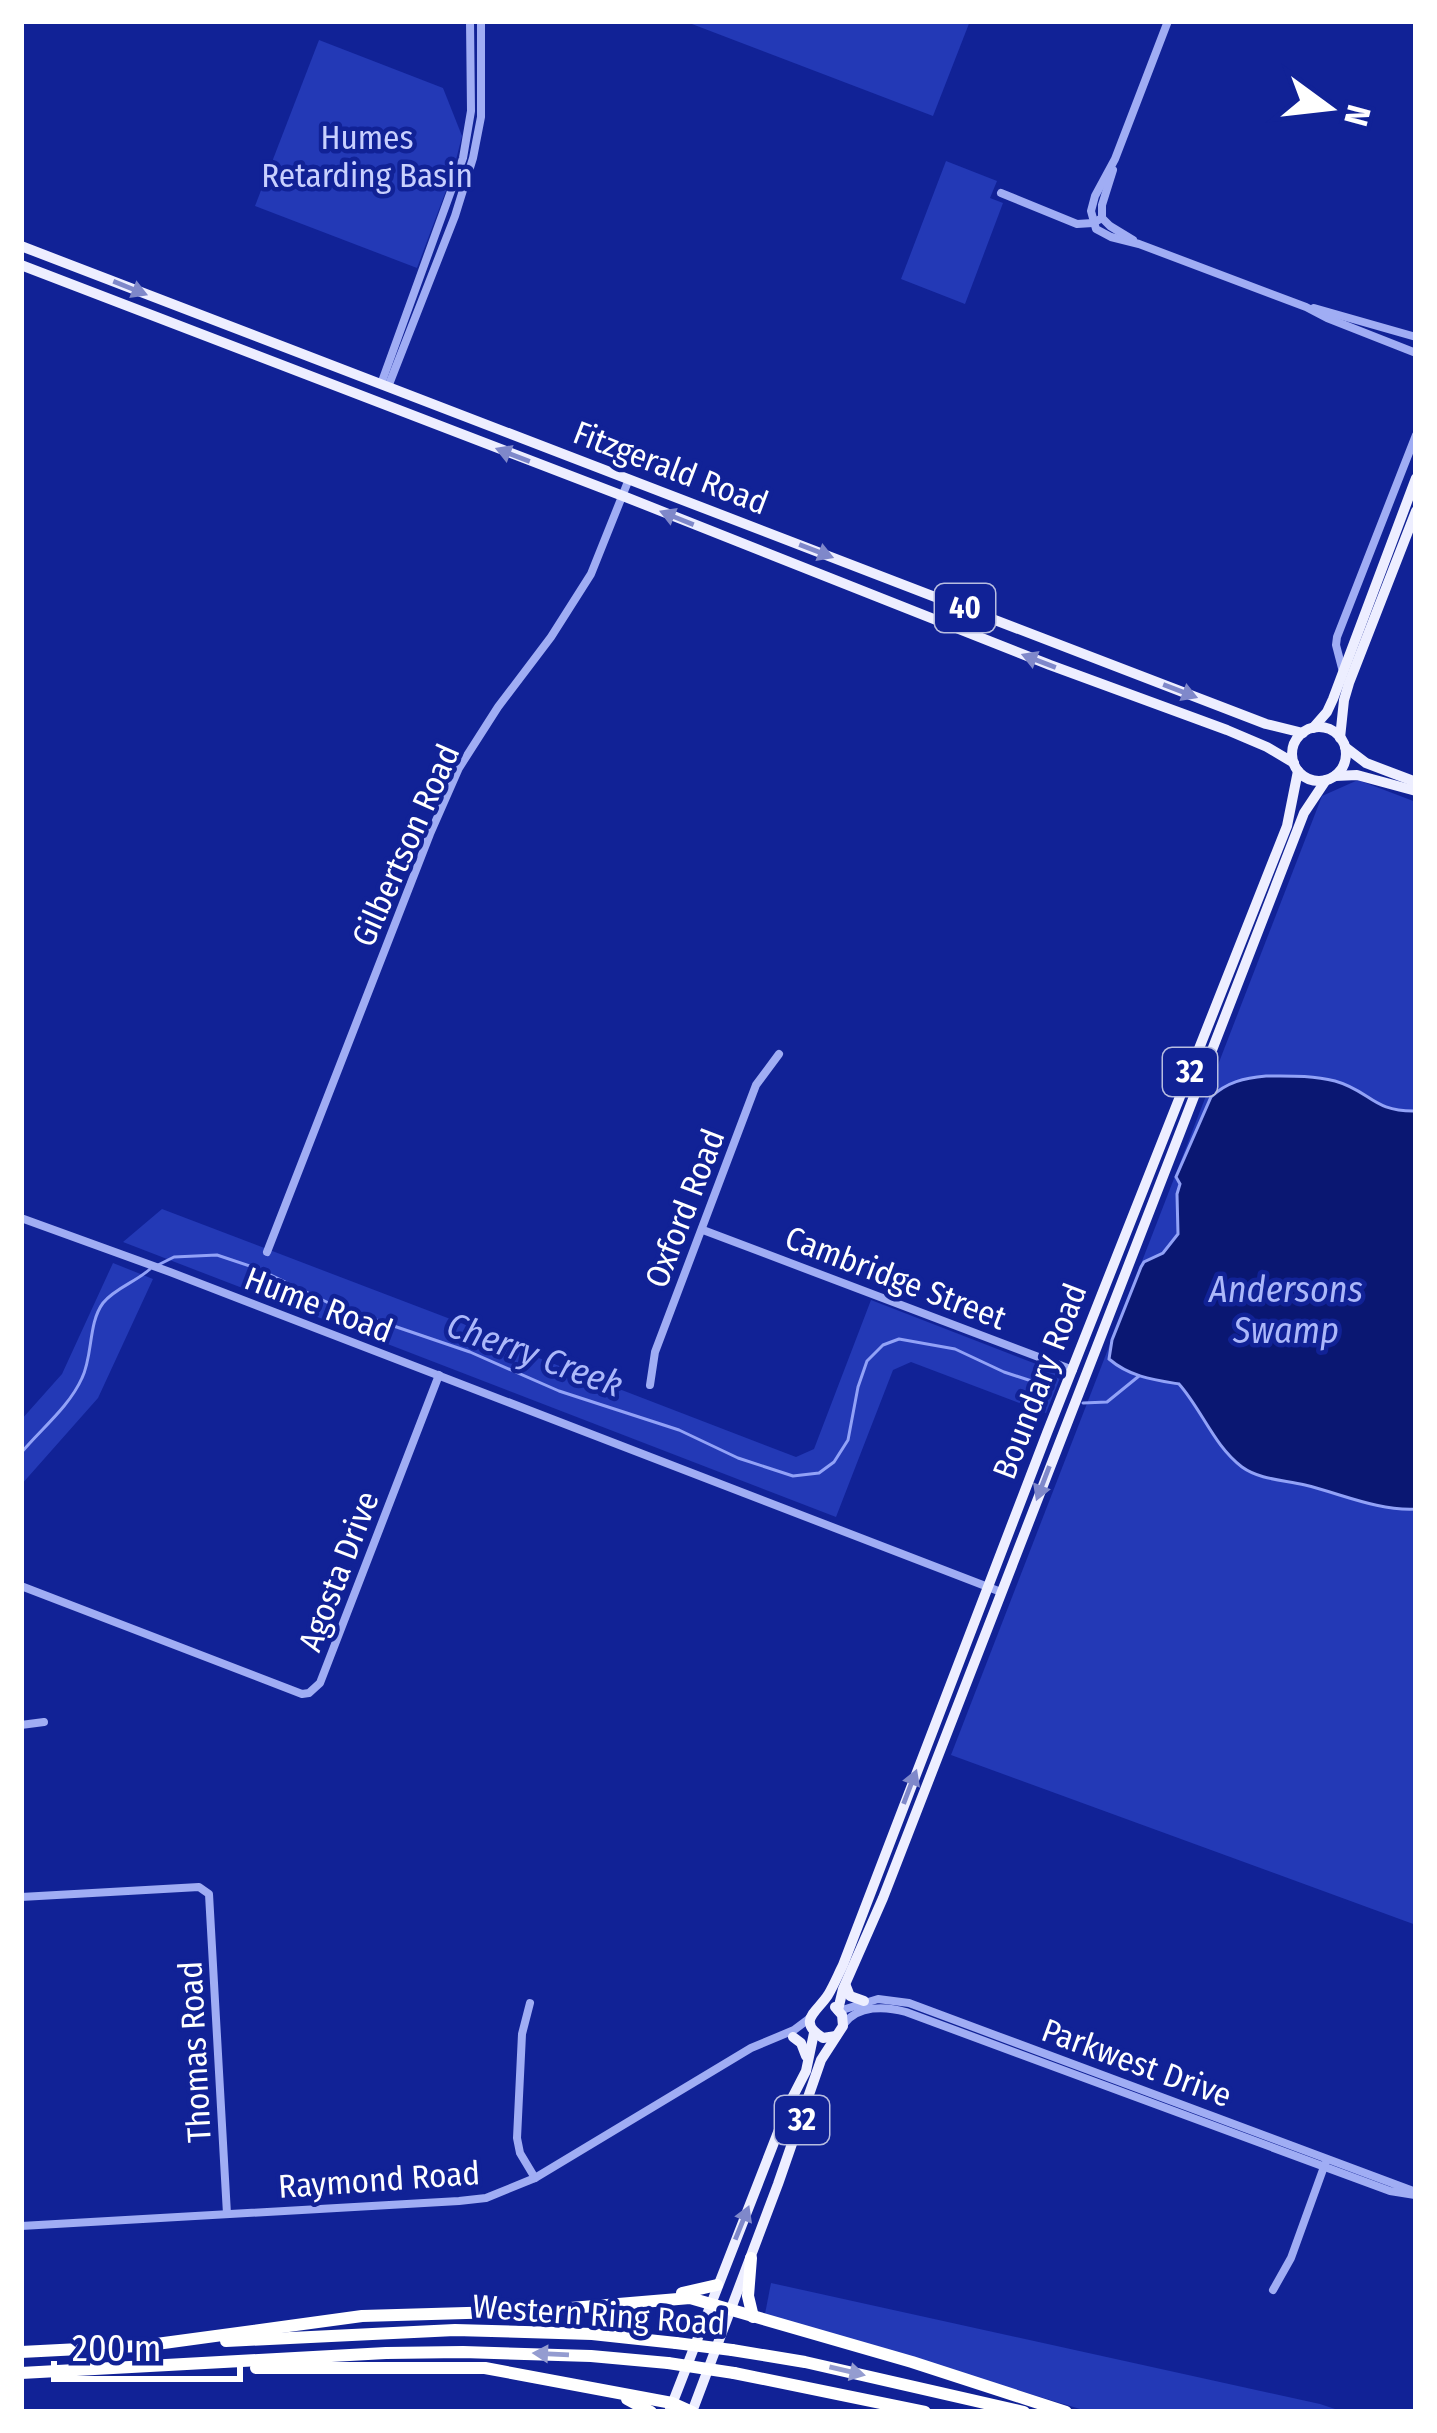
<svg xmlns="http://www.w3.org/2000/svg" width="1437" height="2433" font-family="'Fira Sans Condensed',sans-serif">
	<rect width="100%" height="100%" fill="#112296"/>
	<g fill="#2339b6">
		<polygon points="684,21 970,21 933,116"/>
		<polygon points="319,40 443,88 462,136 453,172 417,268 255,206"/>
		<polygon points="946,161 997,181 990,198 1003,203 965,304 901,279"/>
		<polygon points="1358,780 1416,802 1416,1925 951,1755 1322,796"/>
		<polygon points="162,1209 537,1352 536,1357 796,1457 814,1449 871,1300 1057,1372 1060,1378 1046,1413 911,1362 893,1370 836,1517 123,1242"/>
		<polygon points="113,1263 153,1279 98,1398 21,1485 21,1420 62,1374"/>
		<polygon points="771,2283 1320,2404 1344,2412 1090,2412 765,2314"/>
	</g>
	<path fill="#0a1772" stroke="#92a2f7" stroke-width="3" d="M1266,1076C1288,1076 1312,1075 1335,1081C1371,1091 1372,1112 1416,1111V1509C1378,1511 1342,1494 1305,1485C1285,1480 1260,1480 1242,1467C1214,1446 1202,1410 1179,1384C1154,1380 1130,1377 1109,1359L1112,1340L1141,1267L1144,1262L1163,1253L1178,1234L1177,1194L1180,1184L1176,1177L1211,1097C1227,1082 1244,1078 1266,1076Z"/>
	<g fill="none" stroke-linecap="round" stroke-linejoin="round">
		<g stroke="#92a2f7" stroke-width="3">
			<polyline points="158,1265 174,1257 217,1255 256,1268 335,1306 470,1352 559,1391 679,1430 738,1458 793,1476 819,1473 834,1462 848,1440 858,1387 867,1361 883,1345 899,1339 955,1349 1004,1372 1050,1387"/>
			<polyline points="1083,1403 1107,1402 1139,1376"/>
			<path d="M21,1453C41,1429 69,1407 82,1378C93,1356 88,1323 103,1303C115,1288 136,1282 150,1269"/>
		</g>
		<g stroke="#a0adf4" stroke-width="8">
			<polyline points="1168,21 1115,159 1095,196 1091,211 1096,229 1111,237 1139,244 1306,307 1327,318 1416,353"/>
			<polyline points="1113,170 1102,205 1102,218 1110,226 1133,240"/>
			<polyline points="1001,193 1077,224 1093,223 1102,218"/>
			<polyline points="1314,308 1416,337"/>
			<polyline points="381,384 463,158 471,111 470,21"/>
			<polyline points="388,387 455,216 473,158 481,117 481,21"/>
			<polyline points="1343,672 1336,645 1337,637 1416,435"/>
			<polyline points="21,1218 170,1272 1001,1592"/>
			<polyline points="703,1230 1073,1370"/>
			<polyline points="267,1252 430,834 459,768 498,707 551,637 591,574 629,479"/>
			<polyline points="650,1385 655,1352 756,1085 779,1054"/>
			<polyline points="21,1586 302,1694 309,1693 320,1683 439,1375"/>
			<polyline points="21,1725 44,1722"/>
			<polyline points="21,1897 199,1887 209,1894 227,2214"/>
			<polyline points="530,2003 522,2034 517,2138 520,2153 535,2178"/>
			<polyline points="839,2011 878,1999 909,2003 1416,2192"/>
			<path d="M844,2024C858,2005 885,2006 906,2012L1390,2191L1415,2195"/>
			<polyline points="21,2226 459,2201 486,2198 535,2178 751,2048 794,2030 810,2018"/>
			<polyline points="1273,2290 1291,2258 1325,2164"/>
		</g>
		<g stroke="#edeeff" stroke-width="10">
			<polyline points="21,246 1266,724 1303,733"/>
			<polyline points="21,265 623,496 1050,665 1227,730 1267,747 1294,763"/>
			<circle cx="1319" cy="754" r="27"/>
			<polyline points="1313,728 1327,712 1333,699 1416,478"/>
			<polyline points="1340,738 1344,700 1349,683 1416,511"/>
			<polyline points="1345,747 1366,763 1416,782"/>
			<polyline points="1335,776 1357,775 1416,791"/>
			<polyline points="846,1986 850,1996 864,2001"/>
			<polyline points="838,2010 843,1989 883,1898 1304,813 1326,780"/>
			<path d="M836,2036L823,2038C796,2021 817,2012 828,1995C834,1985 838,1975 843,1965L1047,1433L1287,826L1298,771"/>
			<polyline points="793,2037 801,2043 806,2056"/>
			<polyline points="669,2412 789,2104 806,2071 814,2033"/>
			<polyline points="692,2412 778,2184 821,2060 843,2026 842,2015 835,2007"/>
		</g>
		<g stroke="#fff" stroke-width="12">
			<polyline points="751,2258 748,2296 753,2317"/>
			<polyline points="682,2293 717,2285"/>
			<polyline points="226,2341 455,2330 592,2334 676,2343"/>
			<polyline points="149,2345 362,2316 535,2311 690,2298 912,2362 1066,2412"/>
			<polyline points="732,2350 805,2362 1024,2412"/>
			<polyline points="21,2352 158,2345"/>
			<polyline points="256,2368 485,2368 672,2403 692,2412"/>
			<polyline points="21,2373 386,2353 463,2352 591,2356 668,2363"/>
			<polyline points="734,2373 925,2412"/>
			<polyline points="627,2399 651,2412"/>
		</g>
		<g stroke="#fff" stroke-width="12">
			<polyline points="676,2343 732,2350"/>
			<polyline points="668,2363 734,2373"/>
		</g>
	</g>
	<defs><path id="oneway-solid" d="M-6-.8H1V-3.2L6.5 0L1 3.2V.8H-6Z" transform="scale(3)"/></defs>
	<g fill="#7f88ca">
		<use href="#oneway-solid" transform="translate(130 288) rotate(22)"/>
		<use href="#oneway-solid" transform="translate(513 455) rotate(-159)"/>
		<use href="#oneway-solid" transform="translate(677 518) rotate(-158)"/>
		<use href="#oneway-solid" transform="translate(816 551) rotate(21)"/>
		<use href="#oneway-solid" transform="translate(1039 661) rotate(-159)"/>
		<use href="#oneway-solid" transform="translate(1180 691) rotate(21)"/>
		<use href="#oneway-solid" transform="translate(1043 1483) rotate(111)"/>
		<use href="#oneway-solid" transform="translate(910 1787) rotate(-69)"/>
		<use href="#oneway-solid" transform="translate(742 2223) rotate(-68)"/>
	</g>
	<g fill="#949cd0">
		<use href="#oneway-solid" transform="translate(551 2354) rotate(-177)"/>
		<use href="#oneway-solid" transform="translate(847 2371) rotate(13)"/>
	</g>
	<g text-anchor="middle" stroke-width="9" stroke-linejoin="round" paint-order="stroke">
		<g fill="#112296" stroke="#b8bde0" stroke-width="3">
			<rect x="935" y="584" width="60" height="48" rx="9"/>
			<rect x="1163" y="1048" width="54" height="48" rx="9"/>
			<rect x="775" y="2096" width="54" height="48" rx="9"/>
		</g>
		<g font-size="30" font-weight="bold" fill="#fff">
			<text x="965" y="618">40</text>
			<text x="1190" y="1082">32</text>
			<text x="802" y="2130">32</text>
		</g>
		<g font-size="33" fill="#c8d0fe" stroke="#112296">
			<text x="367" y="149">Humes<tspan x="367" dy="38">Retarding Basin</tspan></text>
		</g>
		<g font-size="33" fill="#fff" stroke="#112296">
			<text transform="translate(671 467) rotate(21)" y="12">Fitzgerald Road</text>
			<text transform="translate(405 845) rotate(-66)" y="12">Gilbertson Road</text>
			<text transform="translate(684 1208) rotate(-69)" y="12">Oxford Road</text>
			<text transform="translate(896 1277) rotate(21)" y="12">Cambridge Street</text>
			<text transform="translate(319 1304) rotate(21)" y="12">Hume Road</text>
			<text transform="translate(1039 1381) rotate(-69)" y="12">Boundary Road</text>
			<text transform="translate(338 1571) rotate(-69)" y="12">Agosta Drive</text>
			<text transform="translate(194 2052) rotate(-93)" y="12">Thomas Road</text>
			<text transform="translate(1137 2062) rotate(20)" y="12">Parkwest Drive</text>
			<text transform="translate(379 2179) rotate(-4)" y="12">Raymond Road</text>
			<text transform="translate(599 2314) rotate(4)" y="12">Western Ring Road</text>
		</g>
		<g font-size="36" font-style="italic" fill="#acb8fa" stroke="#112296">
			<text x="1286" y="1302">Andersons<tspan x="1286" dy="41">Swamp</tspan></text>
			<text transform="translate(535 1354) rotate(20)" y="13">Cherry Creek</text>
		</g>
	</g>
	<rect width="1437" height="2433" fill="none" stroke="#ffffff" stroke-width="48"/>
	<g transform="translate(1329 108) rotate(105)" stroke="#112296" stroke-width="9" paint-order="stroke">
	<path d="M0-9L21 45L0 30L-21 45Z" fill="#ffffff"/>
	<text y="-18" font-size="33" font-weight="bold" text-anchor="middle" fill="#ffffff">N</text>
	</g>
	<path d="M54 2361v18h186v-18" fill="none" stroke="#ffffff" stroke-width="6"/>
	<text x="72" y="2361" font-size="36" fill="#ffffff" stroke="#112296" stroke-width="9" paint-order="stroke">200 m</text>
</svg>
